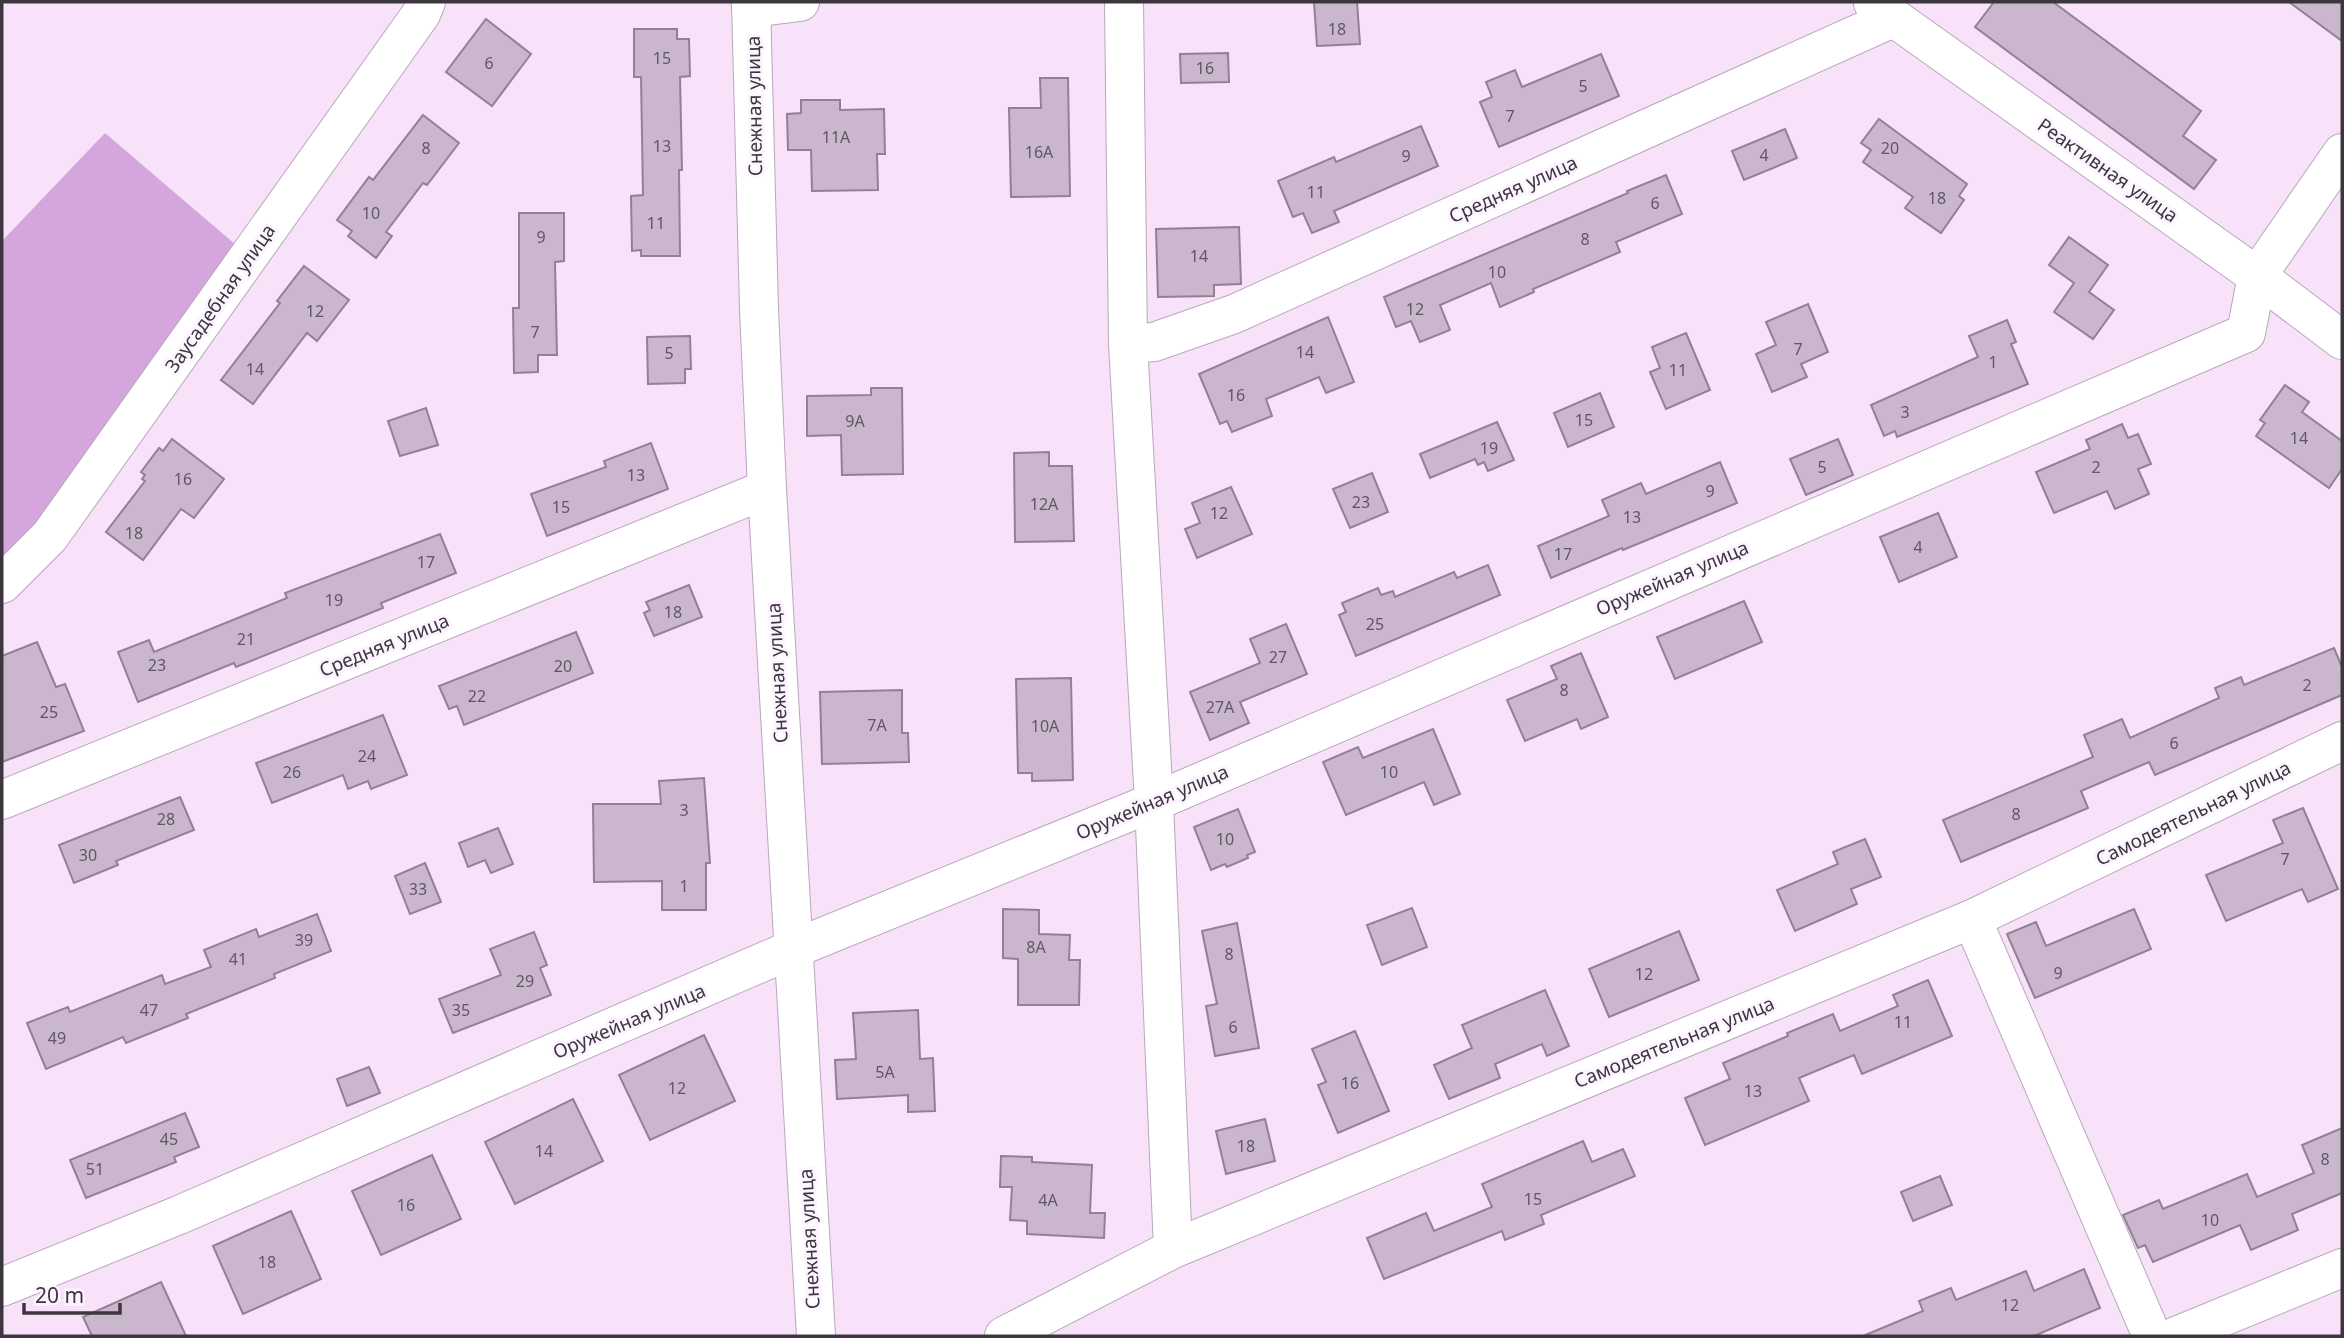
<svg xmlns="http://www.w3.org/2000/svg" width="2344" height="1338" font-family="'Noto Sans',sans-serif">
	<rect width="100%" height="100%" fill="#f7e2fa"/>
	<polygon fill="#d5a6de" points="105,133 236,245 39,524 2,562 2,241"/>
	<g fill="#cab7ce" stroke="#928095" stroke-width="2">
		<polygon points="1314,2 1357,2 1360,44 1317,46"/>
		<polygon points="1994,2 2053,2 2201,111 2183,136 2216,160 2194,189 1975,27"/>
		<polygon points="2289,2 2342,2 2342,41"/>
		<polygon points="486,19 531,54 492,106 446,72"/>
		<polygon points="634,29 677,29 677,39 689,39 690,76 680,77 682,170 679,170 680,256 641,256 641,250 632,251 631,196 643,195 641,77 634,77"/>
		<polygon points="1228,53 1229,82 1181,83 1180,54"/>
		<polygon points="1601,54 1619,96 1499,147 1480,102 1492,97 1486,82 1515,70 1522,87"/>
		<polygon points="1040,78 1068,78 1070,196 1011,197 1009,108 1041,108"/>
		<polygon points="801,100 840,100 840,110 884,109 885,154 877,154 878,190 812,191 811,150 788,150 787,114 801,113"/>
		<polygon points="423,115 459,143 427,185 423,183 386,232 392,236 376,258 348,236 352,231 337,220 369,177 373,180"/>
		<polygon points="1879,119 1967,184 1959,196 1964,200 1941,233 1905,208 1913,197 1863,162 1871,150 1861,143"/>
		<polygon points="1421,126 1438,166 1334,211 1339,222 1312,233 1303,213 1293,217 1278,181 1334,157 1336,162"/>
		<polygon points="1785,129 1797,158 1744,180 1732,151"/>
		<polygon points="1666,175 1682,214 1616,242 1620,252 1533,289 1534,292 1500,307 1491,283 1440,305 1450,330 1420,342 1411,321 1396,327 1384,297 1628,193 1627,191"/>
		<polygon points="519,213 564,213 564,261 555,262 557,355 538,355 538,372 514,373 513,308 519,308"/>
		<polygon points="1239,227 1241,284 1214,285 1214,296 1158,297 1156,229"/>
		<polygon points="2069,237 2108,265 2089,292 2114,310 2093,339 2054,312 2074,283 2049,265"/>
		<polygon points="304,266 349,300 317,341 307,333 253,404 221,380 280,303 277,301"/>
		<polygon points="1808,304 1828,352 1801,364 1807,377 1772,392 1756,354 1776,345 1766,322"/>
		<polygon points="1328,317 1354,382 1326,393 1319,377 1266,399 1272,416 1232,432 1227,421 1220,424 1199,374"/>
		<polygon points="2007,320 2016,342 2011,344 2028,384 1897,437 1895,431 1884,436 1871,405 1978,357 1969,336"/>
		<polygon points="1686,333 1710,390 1666,409 1650,372 1660,368 1652,347"/>
		<polygon points="690,336 691,369 685,369 685,383 648,384 647,337"/>
		<polygon points="2285,385 2309,402 2302,412 2342,441 2342,469 2329,488 2256,436 2265,423 2260,420"/>
		<polygon points="871,388 902,388 903,474 842,475 841,435 807,436 807,396 871,395"/>
		<polygon points="1600,393 1614,427 1568,447 1554,413"/>
		<polygon points="426,408 438,445 400,456 388,421"/>
		<polygon points="1497,422 1514,460 1488,471 1484,462 1478,465 1475,459 1430,478 1420,454"/>
		<polygon points="2122,424 2128,438 2138,434 2151,464 2138,469 2149,494 2115,509 2107,491 2054,513 2036,472 2090,449 2086,440"/>
		<polygon points="172,439 224,479 194,518 181,509 143,560 106,532 145,481 142,479 145,475 141,472 159,448 163,451"/>
		<polygon points="1838,439 1853,475 1806,495 1790,459"/>
		<polygon points="651,443 668,489 547,536 531,494 606,467 604,461"/>
		<polygon points="1049,452 1049,466 1072,466 1074,541 1015,542 1014,453"/>
		<polygon points="1720,462 1737,503 1623,550 1622,548 1551,578 1538,546 1609,516 1602,500 1641,483 1646,494"/>
		<polygon points="1372,473 1388,512 1350,528 1333,489"/>
		<polygon points="1231,487 1252,534 1197,558 1185,529 1200,523 1192,503"/>
		<polygon points="1938,513 1957,557 1899,582 1880,537"/>
		<polygon points="440,534 456,573 381,603 383,608 236,667 234,663 138,702 118,652 149,640 154,652 287,598 285,593"/>
		<polygon points="1488,565 1500,595 1356,656 1339,615 1346,612 1342,603 1378,588 1381,595 1393,591 1395,597 1454,572 1457,578"/>
		<polygon points="689,585 702,617 654,636 644,613 650,610 646,602"/>
		<polygon points="1744,601 1762,642 1675,679 1657,637"/>
		<polygon points="1286,624 1307,674 1240,702 1249,723 1210,740 1190,692 1260,663 1250,639"/>
		<polygon points="576,632 593,673 464,725 457,706 449,709 439,686"/>
		<polygon points="37,642 56,687 65,684 84,731 2,762 2,656"/>
		<polygon points="2334,648 2342,667 2342,695 2155,775 2149,762 2081,791 2088,808 1961,862 1943,820 2093,757 2084,735 2122,719 2130,738 2219,698 2215,688 2241,677 2244,685"/>
		<polygon points="1581,653 1608,717 1581,729 1577,719 1525,741 1507,700 1557,679 1551,666"/>
		<polygon points="1071,678 1073,780 1032,781 1032,773 1018,773 1016,679"/>
		<polygon points="902,690 902,733 908,733 909,762 822,764 820,692"/>
		<polygon points="383,715 407,775 371,789 368,781 348,789 343,775 272,803 256,763"/>
		<polygon points="1433,729 1460,794 1434,805 1424,782 1346,815 1323,762 1358,747 1363,758"/>
		<polygon points="704,778 710,863 706,863 706,910 662,910 662,881 594,882 593,804 661,804 659,781"/>
		<polygon points="180,797 194,830 116,861 118,865 74,883 59,845"/>
		<polygon points="2303,808 2338,889 2308,902 2302,889 2226,921 2206,875 2283,843 2273,820"/>
		<polygon points="1238,809 1255,852 1247,855 1248,858 1227,867 1225,864 1211,870 1194,827"/>
		<polygon points="498,828 513,864 491,873 485,860 468,867 459,843"/>
		<polygon points="1865,839 1881,877 1851,889 1857,904 1795,931 1777,890 1838,864 1833,852"/>
		<polygon points="425,863 441,902 410,914 395,876"/>
		<polygon points="1412,908 1427,947 1382,965 1367,925"/>
		<polygon points="1003,909 1039,910 1039,934 1070,935 1069,960 1080,960 1079,1005 1018,1005 1018,959 1003,958"/>
		<polygon points="2134,909 2151,949 2035,998 2007,934 2036,922 2046,946"/>
		<polygon points="317,914 331,951 274,974 275,978 186,1014 188,1018 126,1043 123,1037 46,1069 27,1023 68,1007 70,1012 162,975 165,984 211,967 204,950 256,929 259,937"/>
		<polygon points="1237,923 1259,1048 1215,1056 1206,1006 1217,1004 1202,931"/>
		<polygon points="1679,931 1699,980 1609,1017 1589,969"/>
		<polygon points="534,932 547,965 540,968 551,995 453,1033 439,999 501,975 490,949"/>
		<polygon points="1928,980 1952,1036 1862,1074 1854,1055 1799,1078 1809,1101 1705,1145 1685,1098 1730,1079 1723,1063 1788,1036 1787,1033 1833,1014 1840,1031 1898,1006 1893,995"/>
		<polygon points="1545,990 1569,1046 1547,1056 1542,1044 1495,1064 1500,1078 1449,1099 1434,1065 1472,1048 1462,1025"/>
		<polygon points="918,1010 920,1059 933,1058 935,1111 908,1112 908,1095 837,1099 835,1060 856,1059 853,1013"/>
		<polygon points="1355,1031 1389,1111 1338,1133 1318,1085 1326,1082 1312,1049"/>
		<polygon points="704,1035 735,1101 650,1140 619,1075"/>
		<polygon points="369,1067 380,1093 347,1106 337,1079"/>
		<polygon points="573,1099 603,1161 515,1204 485,1142"/>
		<polygon points="185,1113 199,1147 174,1157 176,1162 86,1198 70,1160"/>
		<polygon points="1265,1119 1275,1161 1226,1174 1216,1131"/>
		<polygon points="2342,1128 2342,1193 2292,1214 2298,1230 2251,1250 2240,1225 2153,1262 2145,1245 2138,1248 2123,1215 2159,1200 2163,1209 2247,1174 2257,1197 2314,1173 2302,1145"/>
		<polygon points="1583,1141 1592,1162 1623,1149 1635,1176 1541,1215 1544,1224 1505,1240 1502,1231 1384,1279 1367,1238 1426,1213 1434,1231 1492,1207 1482,1184"/>
		<polygon points="432,1155 461,1219 381,1255 352,1191"/>
		<polygon points="1001,1156 1032,1157 1032,1162 1092,1165 1090,1213 1105,1213 1104,1238 1027,1234 1027,1221 1010,1220 1012,1187 1000,1187"/>
		<polygon points="1940,1176 1952,1205 1913,1221 1901,1192"/>
		<polygon points="291,1211 321,1279 243,1314 213,1246"/>
		<polygon points="2084,1269 2100,1308 2034,1336 1863,1336 1923,1311 1919,1301 1951,1288 1956,1300 2026,1271 2034,1291"/>
		<polygon points="161,1282 186,1336 92,1336 83,1317"/>
	</g>
	<g fill="none" stroke-linecap="round" stroke-linejoin="round">
		<g stroke="#baa7bd" stroke-width="40">
			<g id="minor">
				<polyline points="751,2 759,309 767,489 816,1336"/>
				<polyline points="1124,2 1128,344 1154,802 1173,1249"/>
				<polyline points="1873,3 2257,276 2342,340"/>
				<polyline points="751,8 800,2"/>
				<polyline points="1128,344 1154,342 1234,314 1893,18"/>
				<polyline points="2,584 50,536 421,14 426,2"/>
				<polyline points="2,800 767,489"/>
				<polyline points="1972,919 2152,1336"/>
				<polyline points="2,1287 179,1215 793,949 1154,802 2246,333 2257,276 2342,153"/>
				<polyline points="1004,1336 1173,1249 1972,919 2342,741"/>
				<polyline points="2176,1336 2342,1268"/>
			</g>
		</g>
		<use href="#minor" stroke="#fff" stroke-width="38"/>
	</g>
	<g text-anchor="middle" stroke-width="6" stroke-linejoin="round" paint-order="stroke">
		<g font-size="16" fill="#615663">
			<text x="1337" y="35">18</text>
			<text x="662" y="64">15</text>
			<text x="489" y="69">6</text>
			<text x="1205" y="74">16</text>
			<text x="1583" y="92">5</text>
			<text x="1510" y="122">7</text>
			<text x="836" y="143">11А</text>
			<text x="662" y="152">13</text>
			<text x="426" y="154">8</text>
			<text x="1890" y="154">20</text>
			<text x="1039" y="158">16А</text>
			<text x="1764" y="161">4</text>
			<text x="1406" y="162">9</text>
			<text x="1316" y="198">11</text>
			<text x="1937" y="204">18</text>
			<text x="1655" y="209">6</text>
			<text x="371" y="219">10</text>
			<text x="656" y="229">11</text>
			<text x="541" y="243">9</text>
			<text x="1585" y="245">8</text>
			<text x="1199" y="262">14</text>
			<text x="1497" y="278">10</text>
			<text x="1415" y="315">12</text>
			<text x="315" y="317">12</text>
			<text x="535" y="338">7</text>
			<text x="1798" y="355">7</text>
			<text x="1305" y="358">14</text>
			<text x="669" y="359">5</text>
			<text x="1993" y="368">1</text>
			<text x="255" y="375">14</text>
			<text x="1678" y="376">11</text>
			<text x="1236" y="401">16</text>
			<text x="1905" y="418">3</text>
			<text x="1584" y="426">15</text>
			<text x="855" y="427">9А</text>
			<text x="2299" y="444">14</text>
			<text x="1489" y="454">19</text>
			<text x="1822" y="473">5</text>
			<text x="2096" y="473">2</text>
			<text x="636" y="481">13</text>
			<text x="183" y="485">16</text>
			<text x="1710" y="497">9</text>
			<text x="1361" y="508">23</text>
			<text x="1044" y="510">12А</text>
			<text x="561" y="513">15</text>
			<text x="1219" y="519">12</text>
			<text x="1632" y="523">13</text>
			<text x="134" y="539">18</text>
			<text x="1918" y="553">4</text>
			<text x="1563" y="560">17</text>
			<text x="426" y="568">17</text>
			<text x="334" y="606">19</text>
			<text x="673" y="618">18</text>
			<text x="1375" y="630">25</text>
			<text x="246" y="645">21</text>
			<text x="1278" y="663">27</text>
			<text x="157" y="671">23</text>
			<text x="563" y="672">20</text>
			<text x="2307" y="691">2</text>
			<text x="1564" y="696">8</text>
			<text x="477" y="702">22</text>
			<text x="1220" y="713">27А</text>
			<text x="49" y="718">25</text>
			<text x="877" y="731">7А</text>
			<text x="1045" y="732">10А</text>
			<text x="2174" y="749">6</text>
			<text x="367" y="762">24</text>
			<text x="292" y="778">26</text>
			<text x="1389" y="778">10</text>
			<text x="684" y="816">3</text>
			<text x="2016" y="820">8</text>
			<text x="166" y="825">28</text>
			<text x="1225" y="845">10</text>
			<text x="88" y="861">30</text>
			<text x="2285" y="865">7</text>
			<text x="684" y="892">1</text>
			<text x="418" y="895">33</text>
			<text x="304" y="946">39</text>
			<text x="1036" y="953">8А</text>
			<text x="1229" y="960">8</text>
			<text x="238" y="965">41</text>
			<text x="2058" y="979">9</text>
			<text x="1644" y="980">12</text>
			<text x="525" y="987">29</text>
			<text x="149" y="1016">47</text>
			<text x="461" y="1016">35</text>
			<text x="1903" y="1028">11</text>
			<text x="1233" y="1033">6</text>
			<text x="57" y="1044">49</text>
			<text x="885" y="1078">5А</text>
			<text x="1350" y="1089">16</text>
			<text x="677" y="1094">12</text>
			<text x="1753" y="1097">13</text>
			<text x="169" y="1145">45</text>
			<text x="1246" y="1152">18</text>
			<text x="544" y="1157">14</text>
			<text x="2325" y="1165">8</text>
			<text x="95" y="1175">51</text>
			<text x="1533" y="1205">15</text>
			<text x="1048" y="1206">4А</text>
			<text x="406" y="1211">16</text>
			<text x="2210" y="1226">10</text>
			<text x="267" y="1268">18</text>
			<text x="2010" y="1311">12</text>
		</g>
		<g font-size="19" fill="#3e363f" stroke="#fcf4fe">
			<text transform="translate(754 106) rotate(-91)" y="7">Снежная улица</text>
			<text transform="translate(2108 170) rotate(35)" y="7">Реактивная улица</text>
			<text transform="translate(1513 189) rotate(-24)" y="7">Средняя улица</text>
			<text transform="translate(220 298) rotate(-55)" y="7">Заусадебная улица</text>
			<text transform="translate(1672 578) rotate(-23)" y="7">Оружейная улица</text>
			<text transform="translate(384 645) rotate(-22)" y="7">Средняя улица</text>
			<text transform="translate(777 673) rotate(-93)" y="7">Снежная улица</text>
			<text transform="translate(1152 802) rotate(-23)" y="7">Оружейная улица</text>
			<text transform="translate(2193 813) rotate(-26)" y="7">Самодеятельная улица</text>
			<text transform="translate(629 1021) rotate(-23)" y="7">Оружейная улица</text>
			<text transform="translate(1674 1042) rotate(-22)" y="7">Самодеятельная улица</text>
			<text transform="translate(809 1239) rotate(-93)" y="7">Снежная улица</text>
		</g>
	</g>
	<rect width="2344" height="1338" fill="none" stroke="#3e363f" stroke-width="7"/>
	<path d="M24 1303v10h96v-10" fill="none" stroke="#3e363f" stroke-width="3.5"/>
	<text x="35" y="1303" font-size="21" fill="#3e363f" stroke="#fcf4fe" stroke-width="5" paint-order="stroke">20 m</text>
</svg>
